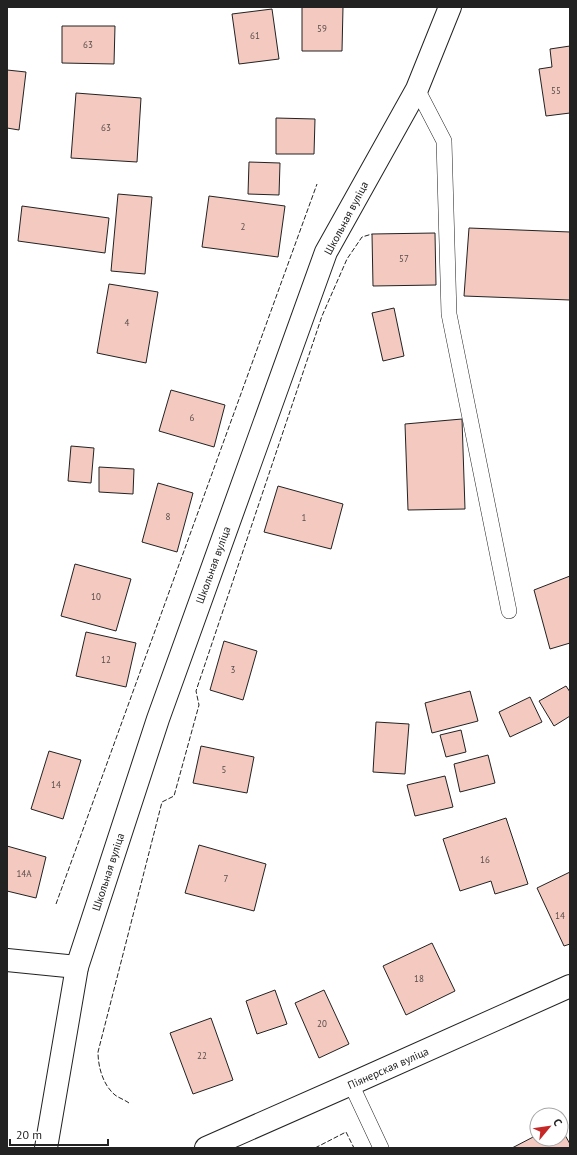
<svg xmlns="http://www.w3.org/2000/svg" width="577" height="1155" font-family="'PT Sans',sans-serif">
	<rect width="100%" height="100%" fill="#fff"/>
	<g fill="#f3c9c0" stroke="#222">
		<polygon points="302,7 343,7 342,51 302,51"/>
		<polygon points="272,9 279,59 239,64 232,14"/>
		<polygon points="62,26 115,26 114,64 62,63"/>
		<polygon points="570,46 570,113 546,116 539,69 552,67 550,49"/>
		<polygon points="7,70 26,72 19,130 7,128"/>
		<polygon points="76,93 141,98 137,162 71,158"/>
		<polygon points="276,118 315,119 314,154 276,154"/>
		<polygon points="249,162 280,163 279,195 248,194"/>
		<polygon points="118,194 152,197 145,274 111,271"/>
		<polygon points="209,196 285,206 278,257 202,247"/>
		<polygon points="22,206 109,218 105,253 18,241"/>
		<polygon points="469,228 570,232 570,300 464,296"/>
		<polygon points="435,233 436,285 373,286 372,234"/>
		<polygon points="109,284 158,292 146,363 97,353"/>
		<polygon points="394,308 404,356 383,361 372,313"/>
		<polygon points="171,390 225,405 214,447 159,431"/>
		<polygon points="462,419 465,509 408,510 405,424"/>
		<polygon points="71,446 94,448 91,483 68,481"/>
		<polygon points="99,467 134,469 133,494 99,492"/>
		<polygon points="158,483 193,493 177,552 142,542"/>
		<polygon points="278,486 343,504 331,549 264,532"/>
		<polygon points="75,564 131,579 116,631 61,616"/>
		<polygon points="570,576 570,643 550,649 534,590"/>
		<polygon points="86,632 136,643 126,687 76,676"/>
		<polygon points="224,641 257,651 243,700 210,690"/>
		<polygon points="566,686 570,692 570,716 554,726 539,701"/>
		<polygon points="470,691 478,721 432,733 425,703"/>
		<polygon points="530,697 542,722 510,737 499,712"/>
		<polygon points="376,722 409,724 405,774 373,772"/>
		<polygon points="461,730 466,752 446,757 440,735"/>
		<polygon points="201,746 254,757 247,793 193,783"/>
		<polygon points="49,751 81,760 63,819 31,809"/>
		<polygon points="488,755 495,783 460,792 454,764"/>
		<polygon points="445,776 453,807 415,816 407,785"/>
		<polygon points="506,818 528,884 495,894 491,881 460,891 443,839"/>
		<polygon points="199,845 266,864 254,911 185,893"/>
		<polygon points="7,846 46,857 36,898 7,891"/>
		<polygon points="570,872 570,944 564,946 537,888"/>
		<polygon points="432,943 455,991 406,1015 383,966"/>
		<polygon points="275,990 287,1024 257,1034 246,1001"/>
		<polygon points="324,990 349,1044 319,1058 295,1003"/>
		<polygon points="211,1018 233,1080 193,1094 170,1033"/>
		<polygon points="561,1128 570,1144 570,1148 512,1148 537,1135 537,1139 561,1139"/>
	</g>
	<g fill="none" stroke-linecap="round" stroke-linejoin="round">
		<g stroke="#222" stroke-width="16">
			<g id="service">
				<polyline points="417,89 444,141 449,314 509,611"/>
				<polyline points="351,1084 381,1148"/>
			</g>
		</g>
		<g stroke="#222" stroke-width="24">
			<g id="minor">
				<polyline points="7,960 77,967"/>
				<polyline points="46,1148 77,967 158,719 326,252 417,89 450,7"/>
			</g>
		</g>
		<g stroke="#222" stroke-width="24">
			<polyline id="tertiary" points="206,1148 351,1084 570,986"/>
		</g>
		<use href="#service" stroke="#fff" stroke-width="15"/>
		<use href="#minor" stroke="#fff" stroke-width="22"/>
		<use href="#tertiary" stroke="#fff" stroke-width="22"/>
		<g stroke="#222" stroke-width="1" stroke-dasharray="5 2" stroke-linecap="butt">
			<polyline points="56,904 317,184"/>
			<path d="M129,1103C125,1100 119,1098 115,1095C103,1085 98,1067 98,1052L162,802L174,796L199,705L196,691L322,316L347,259L362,237L372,234"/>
			<polyline points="315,1148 346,1132 354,1148"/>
		</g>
	</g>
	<g text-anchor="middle" stroke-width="3" stroke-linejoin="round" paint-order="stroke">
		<g font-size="9" fill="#564c4a">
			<text x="322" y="32">59</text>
			<text x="255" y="39">61</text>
			<text x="88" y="48">63</text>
			<text x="556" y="94">55</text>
			<text x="106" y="131">63</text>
			<text x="243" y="230">2</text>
			<text x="404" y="262">57</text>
			<text x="127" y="326">4</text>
			<text x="192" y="421">6</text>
			<text x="168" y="520">8</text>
			<text x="304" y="521">1</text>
			<text x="96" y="600">10</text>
			<text x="106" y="663">12</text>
			<text x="233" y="673">3</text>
			<text x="224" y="773">5</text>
			<text x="56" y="788">14</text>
			<text x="485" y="863">16</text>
			<text x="24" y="877">14А</text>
			<text x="226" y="882">7</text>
			<text x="560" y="919">14</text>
			<text x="419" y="982">18</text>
			<text x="322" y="1027">20</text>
			<text x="202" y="1059">22</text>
		</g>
		<g font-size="11" fill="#222" stroke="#fff">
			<text transform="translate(346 218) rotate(-62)" y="4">Школьная вуліца</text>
			<text transform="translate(213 565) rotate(-70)" y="4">Школьная вуліца</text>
			<text transform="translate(108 872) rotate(-72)" y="4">Школьная вуліца</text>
			<text transform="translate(388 1068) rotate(-24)" y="4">Піянерская вуліца</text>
		</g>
	</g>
	<rect width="577" height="1155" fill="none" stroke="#222222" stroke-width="16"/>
	<g transform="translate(549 1127) rotate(61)"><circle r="19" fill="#ffffff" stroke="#a7a7a7"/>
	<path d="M0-3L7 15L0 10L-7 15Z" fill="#c62828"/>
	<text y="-6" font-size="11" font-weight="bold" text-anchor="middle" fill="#222222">С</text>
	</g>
	<path d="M10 1139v6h98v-6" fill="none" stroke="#222222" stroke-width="2"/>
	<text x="16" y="1139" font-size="12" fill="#222222" stroke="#ffffff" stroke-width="3" paint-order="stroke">20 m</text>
</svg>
